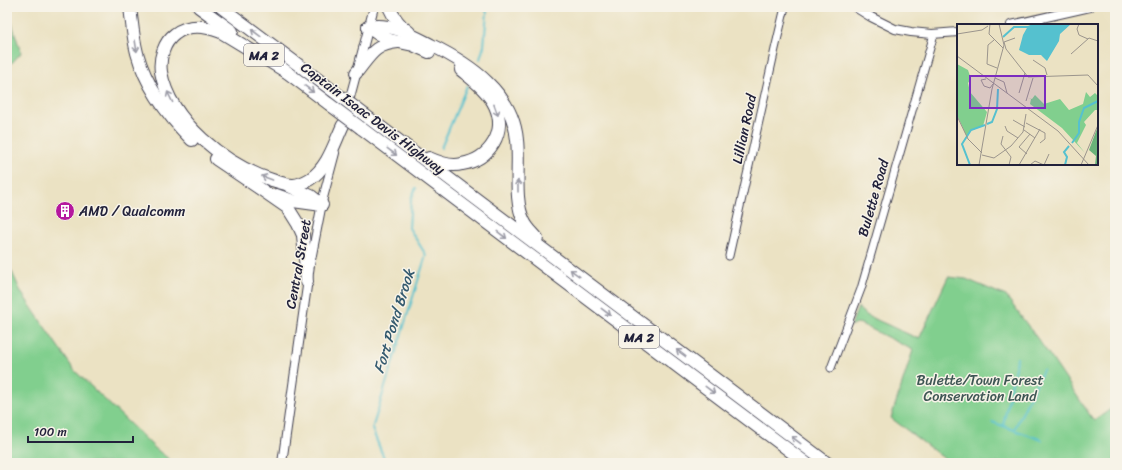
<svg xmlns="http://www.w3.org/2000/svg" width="1122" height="470" font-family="Sriracha,sans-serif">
	<rect width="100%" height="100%" fill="#f7f3e8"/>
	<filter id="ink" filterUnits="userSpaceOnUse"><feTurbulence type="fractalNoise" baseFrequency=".025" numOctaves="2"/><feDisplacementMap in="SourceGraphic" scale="8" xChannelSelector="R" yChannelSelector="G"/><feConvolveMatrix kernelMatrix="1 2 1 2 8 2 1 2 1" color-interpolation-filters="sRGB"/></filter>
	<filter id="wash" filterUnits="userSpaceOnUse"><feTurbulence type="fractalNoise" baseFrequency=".012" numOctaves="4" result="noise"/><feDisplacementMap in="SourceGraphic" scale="16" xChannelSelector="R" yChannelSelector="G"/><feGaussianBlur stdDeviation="0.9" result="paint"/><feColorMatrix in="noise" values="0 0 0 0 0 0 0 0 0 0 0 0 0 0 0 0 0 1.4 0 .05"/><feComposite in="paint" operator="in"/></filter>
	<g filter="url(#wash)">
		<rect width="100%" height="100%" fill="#ebe2c3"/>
		<g fill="#81cf8e" stroke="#527864">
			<polygon points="7,7 21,53 7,68"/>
			<polygon points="7,261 21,292 74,370 156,449 174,463 7,463"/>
			<polygon points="948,277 966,279 1006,296 1048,353 1094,421 1115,406 1115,463 950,463 891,418 913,350 861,324 857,323 851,326 858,307 860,310 866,315 919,339"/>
		</g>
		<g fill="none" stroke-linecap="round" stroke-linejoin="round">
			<g stroke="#55c1cf" stroke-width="2">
				<polyline points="480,59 484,46 487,12 483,7"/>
				<polyline points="441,148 467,86"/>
				<polyline points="992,422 1042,440"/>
				<polyline points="1003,426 1017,358"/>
				<polyline points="1014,430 1043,370"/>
				<polyline points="386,463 372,429 426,255 409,228 411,199 416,188"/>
			</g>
		</g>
	</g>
	<g filter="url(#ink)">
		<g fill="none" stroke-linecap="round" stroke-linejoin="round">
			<g stroke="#403f4f" stroke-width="9">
				<g id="minor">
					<polyline points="729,256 775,49 785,7"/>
					<polyline points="831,368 861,289 934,34"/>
				</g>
			</g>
			<g stroke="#403f4f" stroke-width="10">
				<g id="tertiary">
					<polyline points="855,7 871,17 895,29 911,32 932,34 958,32"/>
					<polyline points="1011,25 1090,7"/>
					<polyline points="344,120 374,7"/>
					<polyline points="282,463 310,265 323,198 335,153"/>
				</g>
			</g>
			<g stroke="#403f4f" stroke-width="14">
				<g id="motorway">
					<path d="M130,7C132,22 133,38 137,53C146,86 168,116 192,140"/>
					<polyline points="199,7 232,31"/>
					<polyline points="221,7 332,90"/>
					<path d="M389,7C393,16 400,26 409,32"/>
					<path d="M368,27C390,22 412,35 431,45C470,64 513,93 517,140C520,164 513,200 524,221C527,228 532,232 537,238"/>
					<polyline points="368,27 378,34 390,40 413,45 429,52"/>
					<polyline points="280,67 329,104"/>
					<path d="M287,72L221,32C206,26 189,23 175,34C164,42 159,58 161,72C170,122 226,165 272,180C278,182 286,185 293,185C299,185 305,182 310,179C328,167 334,144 343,125"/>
					<path d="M356,73C370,56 374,44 398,42"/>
					<polyline points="366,116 827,463"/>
					<polyline points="361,128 806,463"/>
					<path d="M429,158C440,163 451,167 462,164C490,159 507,132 495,106C488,91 473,80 461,70"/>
					<polyline points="216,159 262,190 288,208 298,224 303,235 307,282"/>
					<polyline points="289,186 311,196 321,204"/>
					<polyline points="276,195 293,201 322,205"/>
				</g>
			</g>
			<use href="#minor" stroke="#fff" stroke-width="7"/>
			<use href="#tertiary" stroke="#fff" stroke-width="8"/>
			<use href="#motorway" stroke="#fff" stroke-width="12"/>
			<g stroke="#403f4f" stroke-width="14" stroke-linecap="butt">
				<g id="motorway-bridge">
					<polyline points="332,90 366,116"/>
					<polyline points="329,104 361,128"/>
				</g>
			</g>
			<use href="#motorway-bridge" stroke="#fff" stroke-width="12"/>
		</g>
		<defs><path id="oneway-shaft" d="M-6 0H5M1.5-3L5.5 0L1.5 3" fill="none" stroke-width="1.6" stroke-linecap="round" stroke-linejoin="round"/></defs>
		<g stroke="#9c9ca7">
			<use href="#oneway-shaft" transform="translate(256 33) rotate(-143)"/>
			<use href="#oneway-shaft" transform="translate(136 46) rotate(81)"/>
			<use href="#oneway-shaft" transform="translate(309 89) rotate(37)"/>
			<use href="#oneway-shaft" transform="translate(170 97) rotate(-116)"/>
			<use href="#oneway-shaft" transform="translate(496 110) rotate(70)"/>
			<use href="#oneway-shaft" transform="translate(392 152) rotate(37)"/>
			<use href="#oneway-shaft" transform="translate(267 178) rotate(-160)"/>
			<use href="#oneway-shaft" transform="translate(518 186) rotate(-90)"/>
			<use href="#oneway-shaft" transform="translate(502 235) rotate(37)"/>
			<use href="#oneway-shaft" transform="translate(575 273) rotate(-144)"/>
			<use href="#oneway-shaft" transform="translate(606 312) rotate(37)"/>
			<use href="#oneway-shaft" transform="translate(681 353) rotate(-143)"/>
			<use href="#oneway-shaft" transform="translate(710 390) rotate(37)"/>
			<use href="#oneway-shaft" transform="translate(796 440) rotate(-143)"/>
		</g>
	</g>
	<defs>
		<g id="building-disc" transform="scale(1)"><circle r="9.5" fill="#b5179e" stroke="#f7f3e8"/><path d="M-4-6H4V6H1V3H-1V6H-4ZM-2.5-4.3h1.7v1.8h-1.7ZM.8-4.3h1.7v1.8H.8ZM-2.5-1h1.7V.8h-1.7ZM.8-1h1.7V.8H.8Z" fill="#fff"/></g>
	</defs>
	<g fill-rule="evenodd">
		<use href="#building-disc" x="65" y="211"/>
	</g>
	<g text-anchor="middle" stroke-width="3" stroke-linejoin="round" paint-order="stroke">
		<g fill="#f7f3e8" stroke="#62616f" stroke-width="1">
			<rect x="244" y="44" width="40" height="22" rx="3"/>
			<rect x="619" y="326" width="40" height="22" rx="3"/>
		</g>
		<g font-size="13" font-weight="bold" fill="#22223b">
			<text x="264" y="60">MA 2</text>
			<text x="639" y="342">MA 2</text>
		</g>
		<g font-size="14" fill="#22223b" stroke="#f7f3e8">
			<text transform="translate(373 118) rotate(37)" y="5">Captain Isaac Davis Highway</text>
			<text transform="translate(744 129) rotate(-78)" y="5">Lillian Road</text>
			<text transform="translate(873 198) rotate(-74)" y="5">Bulette Road</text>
			<text transform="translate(298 264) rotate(-80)" y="5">Central Street</text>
		</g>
		<g font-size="14" fill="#22223b" stroke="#f7f3e8" text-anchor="start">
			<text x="79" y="216">AMD / Qualcomm</text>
		</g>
		<g font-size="14" fill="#3e5654" stroke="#f7f3e8">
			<text x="980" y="385">Bulette/Town Forest<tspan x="980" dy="16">Conservation Land</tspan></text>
		</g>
		<g font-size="15" font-style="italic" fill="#345a6f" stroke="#f7f3e8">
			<text transform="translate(394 321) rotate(-73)" y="5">Fort Pond Brook</text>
		</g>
	</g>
	<g transform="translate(957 24)">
		<rect width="141" height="141" fill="#ebe2c3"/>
		<path d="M0,40L11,46L14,55L11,59L13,68L30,88L26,102L13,107L10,113L0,91ZM129,68L133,73L138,69L141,72V86H138L127,98L129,101L120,119L128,129L105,104L73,80L74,75L71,74L75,75L78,71L87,80L103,75L112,86L126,80Z" fill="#81cf8e"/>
		<path d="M141,102V141H138L139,132L132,126Z" fill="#68b279"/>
		<path d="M76,0H114L103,10L102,17L90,37L84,31H72L62,26L66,11L71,2Z" fill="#55c1cf"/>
		<path fill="none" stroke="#55c1cf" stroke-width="2" d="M46,13L57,3H71M30,100L35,98L40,85L41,65M115,119L122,109V98L127,84L141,77M13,141L5,120L14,106L28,101M108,141L110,133L107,128L112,122"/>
		<path fill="none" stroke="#9b958d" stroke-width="1" d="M33,0L32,10L46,24M122,0L120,5L122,11L131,15M0,10L25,6L31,2M58,14L47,18L49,25L71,53L131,51L141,62M37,16L31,21L30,40L40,44M114,30L132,14L141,17M0,32L101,107L132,141M76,36L88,44L90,51M38,54L47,58L50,69M29,55L24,56L27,62L33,64L36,60M62,69L68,49M69,77L76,54M0,92L11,115L25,129M56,96L68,103M69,99L88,109V115L83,119M48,102L50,107L61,114M67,106L78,114M46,112L44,120L54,133L52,141M70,130L62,123L73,110M25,131L37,134L54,122L66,108L69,90M22,141L35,65L47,21L42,0M62,141L83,105M73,141L78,137L87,141M87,141L92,130M124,141L141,101"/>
		<path fill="#7b2cbf" fill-opacity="0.15" stroke="#7b2cbf" stroke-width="2" d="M13,52H88V84H13Z"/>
		<rect width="141" height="141" fill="none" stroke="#22223b" stroke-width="2"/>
	</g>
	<rect width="1122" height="470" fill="none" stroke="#f7f3e8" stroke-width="24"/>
	<path d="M28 436v6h105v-6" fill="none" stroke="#22223b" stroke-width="2"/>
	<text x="34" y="436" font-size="12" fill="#22223b" stroke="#f7f3e8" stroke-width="3" paint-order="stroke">100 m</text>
</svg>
